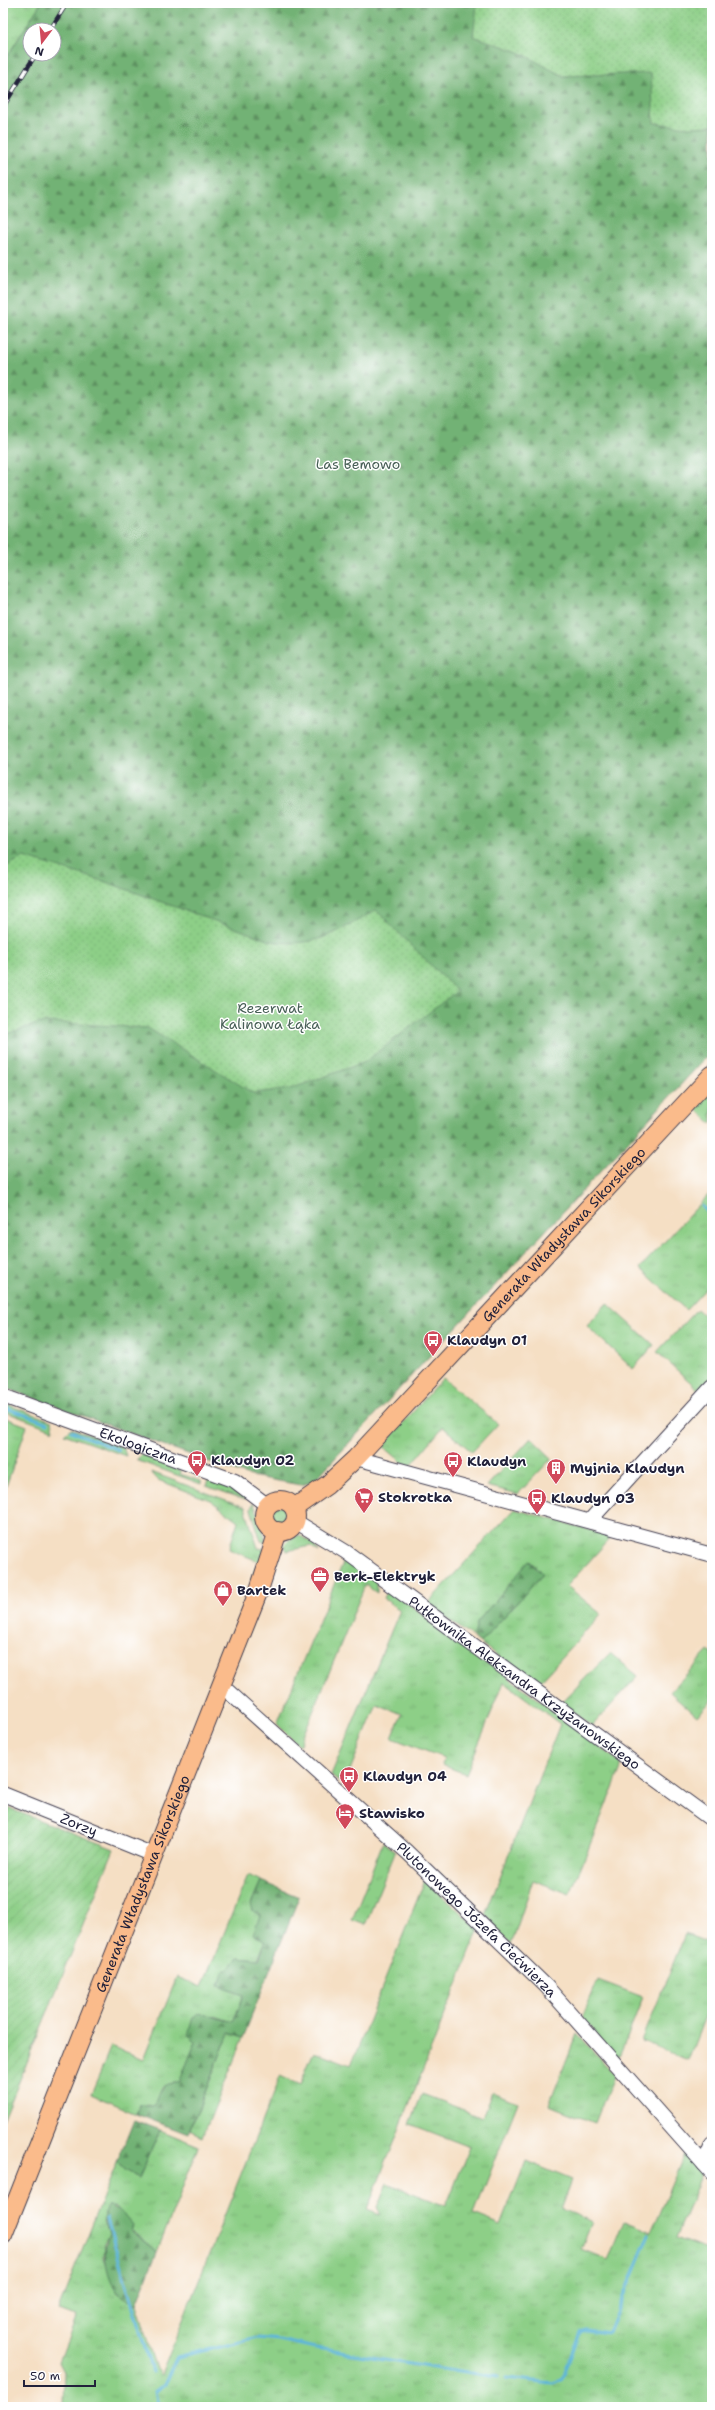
<svg xmlns="http://www.w3.org/2000/svg" width="715" height="2410" font-family="'Shantell Sans',sans-serif">
	<defs>
		<pattern id="grass-tufts" width="24" height="20" patternUnits="userSpaceOnUse"><rect width="24" height="20" fill="#8dcf87"/><path d="M3 7l-1-3M5 7V3M7 7l1-3M15 17l-1-3M17 17v-4M19 17l1-3" fill="none" stroke="#79b175"/></pattern>
		<pattern id="forest-firs" width="22" height="20" patternUnits="userSpaceOnUse"><rect width="22" height="20" fill="#72b274"/><path d="M5 1l3.5 6h-7zM16 11l3.5 6h-7z" fill="#5d9060"/></pattern>
		<pattern id="park-dots" width="8" height="8" patternUnits="userSpaceOnUse"><rect width="8" height="8" fill="#8dcf87"/><path d="M2 2h.1M6 6h.1" fill="none" stroke="#79b175" stroke-width="1.8" stroke-linecap="round"/></pattern>
		<pattern id="garden-furrows" width="10" height="10" patternUnits="userSpaceOnUse"><rect width="10" height="10" fill="#8dcf87"/><path d="M-1 1l2-2M0 10L10 0M9 11l2-2" fill="none" stroke="#79b175"/></pattern>
	</defs>
	<rect width="100%" height="100%" fill="#fff"/>
	<filter id="ink" filterUnits="userSpaceOnUse"><feTurbulence type="fractalNoise" baseFrequency=".025" numOctaves="2"/><feDisplacementMap in="SourceGraphic" scale="8" xChannelSelector="R" yChannelSelector="G"/><feConvolveMatrix kernelMatrix="1 2 1 2 8 2 1 2 1" color-interpolation-filters="sRGB"/></filter>
	<filter id="wash" filterUnits="userSpaceOnUse"><feTurbulence type="fractalNoise" baseFrequency=".012" numOctaves="4" result="noise"/><feDisplacementMap in="SourceGraphic" scale="16" xChannelSelector="R" yChannelSelector="G"/><feGaussianBlur stdDeviation="0.9" result="paint"/><feColorMatrix in="noise" values="0 0 0 0 0 0 0 0 0 0 0 0 0 0 0 0 0 1.4 0 .05"/><feComposite in="paint" operator="in"/></filter>
	<g filter="url(#wash)">
		<rect width="100%" height="100%" fill="#f5dfc4"/>
		<g fill="url(#grass-tufts)" stroke="#587861">
			<polygon points="3,3 41,3 3,63"/>
			<polygon points="712,1090 712,1124 695,1108"/>
			<polygon points="712,1191 712,1282 686,1310 640,1268"/>
			<polygon points="607,1303 654,1345 633,1369 587,1326"/>
			<polygon points="697,1309 712,1323 712,1378 700,1391 657,1352"/>
			<polygon points="443,1378 498,1424 472,1452 443,1427 411,1465 403,1463 383,1446"/>
			<polygon points="3,1403 52,1421 54,1430 3,1411"/>
			<polygon points="3,1417 27,1426 3,1495"/>
			<polygon points="71,1428 123,1447 126,1456 64,1434"/>
			<polygon points="531,1438 552,1458 518,1494 487,1486"/>
			<polygon points="143,1454 181,1471 180,1474 201,1481 201,1484 136,1460"/>
			<polygon points="151,1472 245,1507 258,1548 264,1549 258,1572 251,1581 258,1561 229,1549 238,1521 210,1500 158,1480"/>
			<polygon points="208,1481 230,1486 248,1498 244,1499 206,1486"/>
			<path d="M253,1503C256,1506 266,1539 266,1543L261,1541L251,1509Z"/>
			<circle cx="280" cy="1516" r="10"/>
			<polygon points="514,1509 612,1536 567,1586 601,1614 537,1685 480,1643 543,1574 530,1561 477,1622 474,1638 427,1604"/>
			<polygon points="299,1535 315,1545 319,1552 310,1546 287,1551 284,1545 289,1540"/>
			<polygon points="345,1558 377,1581 377,1593 365,1585 299,1746 277,1724"/>
			<polygon points="388,1589 564,1718 621,1763 621,1768 570,1894 533,1880 511,1945 485,1915 560,1724 504,1682 466,1774 442,1765 444,1758 392,1738 402,1714 377,1704 344,1785 331,1775 400,1610 383,1598"/>
			<polygon points="708,1651 712,1654 712,1700 697,1716 670,1692"/>
			<polygon points="610,1653 638,1676 592,1726 561,1703"/>
			<polygon points="383,1842 395,1852 365,1925 352,1920"/>
			<polygon points="248,1875 261,1881 251,1904 261,1915 255,1936 266,1940 258,1959 238,1957 228,1970 223,1988 244,1995 233,2022 215,2016 196,2041 179,2084 173,2083 162,2087 154,2106 147,2104 138,2110 136,2114 91,2094 111,2046 144,2059 177,1977 202,1987"/>
			<polygon points="425,1880 479,1929 367,2210 381,2215 377,2207 387,2183 446,2206 470,2147 410,2124 422,2094 482,2117 492,2092 518,2102 474,2214 501,2225 526,2161 572,2180 561,2209 592,2222 581,2249 608,2260 624,2221 651,2232 685,2153 703,2172 676,2238 709,2251 712,2247 712,2407 63,2407 64,2372 59,2362 77,2316 58,2310 117,2162 124,2170 139,2178 160,2130 199,2146 157,2252 131,2230 133,2226 114,2206 104,2221 109,2234 105,2241 104,2258 118,2294 136,2305 156,2369 161,2375 280,2076 300,2085 314,2051 351,2065"/>
			<polygon points="685,1934 712,1944 712,2011 708,2009 688,2060 642,2041"/>
			<polygon points="598,1980 643,1997 620,2055 616,2058 582,2018"/>
			<polygon points="229,2033 243,2038 203,2136 190,2130"/>
			<polygon points="577,2033 614,2075 595,2123 549,2105"/>
		</g>
		<g fill="url(#forest-firs)" stroke="#4a6a58" fill-rule="evenodd">
			<path d="M41,3H712V1051L313,1482L300,1485L246,1475L3,1387V63ZM30,30H54V54H30Z"/>
			<polygon points="529,1561 543,1574 480,1643 474,1638 477,1622"/>
			<path d="M261,1881L299,1897L243,2038L229,2033L188,2134L136,2114L140,2105H154C160,2091 162,2082 179,2083L196,2041L188,2035L193,2017L199,2013L233,2022L244,1995L223,1988L219,1984L224,1970H228L238,1957L259,1959L266,1941L253,1934L260,1916L253,1911L251,1904Z"/>
			<polygon points="134,2120 160,2130 139,2178 124,2170 117,2162"/>
			<path d="M108,2205L120,2211L133,2226L131,2231L157,2252L136,2305C130,2302 121,2298 118,2293C107,2278 101,2251 109,2234C106,2223 101,2215 108,2205Z"/>
		</g>
		<g fill="url(#park-dots)" stroke="#587861">
			<polygon points="406,3 712,3 712,126 689,127 654,123 651,73 563,76 519,52 473,36 477,5"/>
			<path d="M24,857L103,881L271,941C315,949 339,931 376,910L457,991L365,1062L290,1089L253,1093L148,1028L44,1022L3,1035V868Z"/>
		</g>
		<polygon fill="url(#garden-furrows)" stroke="#587861" points="3,1806 114,1849 3,2121"/>
		<g fill="none" stroke-linecap="round" stroke-linejoin="round">
			<g stroke="#5db5da" stroke-width="3">
				<polyline points="702,1206 712,1217"/>
				<polyline points="3,1407 48,1423"/>
				<polyline points="71,1431 119,1450"/>
				<polyline points="107,2219 152,2372"/>
				<polyline points="506,2378 553,2383 560,2379 564,2374 580,2332 586,2330 608,2333 649,2234"/>
				<polyline points="159,2407 156,2391 164,2384 177,2357 257,2338 279,2340 315,2348 498,2377"/>
			</g>
		</g>
	</g>
	<g filter="url(#ink)">
		<g fill="none" stroke-linecap="round" stroke-linejoin="round">
			<g stroke="#423e50" stroke-width="16">
				<g id="minor">
					<path id="s1" d="M3,1396L235,1481L268,1506"/>
					<polyline points="356,1458 712,1555"/>
					<path id="s2" d="M295,1521L346,1552L712,1820"/>
					<polyline points="592,1522 593,1517 712,1387"/>
					<path id="s3" d="M221,1685L407,1852L512,1953L546,1986L712,2173"/>
					<path id="s4" d="M3,1794L154,1855"/>
					<polyline points="704,2164 712,2144"/>
				</g>
			</g>
			<g stroke="#423e50" stroke-width="20">
				<g id="major">
					<circle cx="280" cy="1516" r="16"/>
					<path id="s5" d="M294,1508L327,1485L356,1458L712,1075"/>
					<path id="s6" d="M3,2235L259,1590L278,1531"/>
				</g>
			</g>
			<use href="#minor" stroke="#fff" stroke-width="14"/>
			<use href="#major" stroke="#fabb8b" stroke-width="18"/>
			<g stroke="#22223b" stroke-width="4.5">
				<g id="rail">
					<polyline points="50,30 67,3"/>
					<polyline points="3,107 36,54"/>
				</g>
			</g>
			<use href="#rail" stroke="#fff" stroke-width="3" stroke-dasharray="9" stroke-linecap="butt"/>
		</g>
	</g>
	<defs>
		<g id="bus-pin" transform="scale(1)"><path d="M0 17L-7.5 6A9.5 9.5 0 1 1 7.5 6Z" fill="#d1495b" stroke="#fff"/><path d="M-5-6H5V4H4V6H2V4H-2V6H-4V4H-5ZM-3.5-4V0h7V-4ZM-3.5 1.2v1.5H-2V1.2ZM2 1.2v1.5H3.5V1.2Z" fill="#fff"/></g>
		<g id="building-pin" transform="scale(1)"><path d="M0 17L-7.5 6A9.5 9.5 0 1 1 7.5 6Z" fill="#d1495b" stroke="#fff"/><path d="M-4-6H4V6H1V3H-1V6H-4ZM-2.5-4.3h1.7v1.8h-1.7ZM.8-4.3h1.7v1.8H.8ZM-2.5-1h1.7V.8h-1.7ZM.8-1h1.7V.8H.8Z" fill="#fff"/></g>
		<g id="supermarket-pin" transform="scale(1)"><path d="M0 17L-7.5 6A9.5 9.5 0 1 1 7.5 6Z" fill="#d1495b" stroke="#fff"/><path d="M-6-5.5h2.5l.6 2H6L4.5 2H-2.5L-4.4-4H-6ZM-1.5 3.2a1.3 1.3 0 1 0 .1 0ZM3 3.2a1.3 1.3 0 1 0 .1 0Z" fill="#fff"/></g>
		<g id="office-pin" transform="scale(1)"><path d="M0 17L-7.5 6A9.5 9.5 0 1 1 7.5 6Z" fill="#d1495b" stroke="#fff"/><path d="M-6-3h4V-5.5h4V-3h4V5H-6ZM-1-4.5V-3h2v-1.5ZM-6 0V1H6V0Z" fill="#fff"/></g>
		<g id="shop-pin" transform="scale(1)"><path d="M0 17L-7.5 6A9.5 9.5 0 1 1 7.5 6Z" fill="#d1495b" stroke="#fff"/><path d="M-5-2.5h2.3a2.7 3.5 0 0 1 5.4 0H5L5.5 6h-11ZM-1.5-2.5h3a1.5 2.3 0 0 0-3 0Z" fill="#fff"/></g>
		<g id="hotel-pin" transform="scale(1)"><path d="M0 17L-7.5 6A9.5 9.5 0 1 1 7.5 6Z" fill="#d1495b" stroke="#fff"/><path d="M-6-4.5h1.5V1H6V5H4.5V3h-9V5H-6ZM-4 0a1.8 1.8 0 1 1 3.6 0ZM.5 0V-2.5h3Q6-2.5 6 0Z" fill="#fff"/></g>
	</defs>
	<g fill-rule="evenodd">
		<use href="#bus-pin" x="433" y="1340"/>
		<use href="#bus-pin" x="197" y="1460"/>
		<use href="#bus-pin" x="453" y="1461"/>
		<use href="#building-pin" x="556" y="1468"/>
		<use href="#supermarket-pin" x="364" y="1497"/>
		<use href="#bus-pin" x="537" y="1498"/>
		<use href="#office-pin" x="320" y="1576"/>
		<use href="#shop-pin" x="223" y="1590"/>
		<use href="#bus-pin" x="349" y="1776"/>
		<use href="#hotel-pin" x="345" y="1813"/>
	</g>
	<g text-anchor="middle" stroke-width="3" stroke-linejoin="round" paint-order="stroke">
		<g font-size="14" fill="#475f56" stroke="#fff">
			<text x="358" y="469">Las Bemowo</text>
			<text x="270" y="1013">Rezerwat<tspan x="270" dy="16">Kalinowa Łąka</tspan></text>
		</g>
		<g font-size="14" fill="#22223b" stroke="#fff">
			<text dy="5" stroke="none"><textPath href="#s5" startOffset="385">Generała Władysława Sikorskiego</textPath></text>
			<text dy="5" stroke="none"><textPath href="#s1" startOffset="144">Ekologiczna</textPath></text>
			<text dy="5" stroke="none"><textPath href="#s2" startOffset="281">Pułkownika Aleksandra Krzyżanowskiego</textPath></text>
			<text dy="5" stroke="none"><textPath href="#s4" startOffset="82">Zorzy</textPath></text>
			<text dy="5" stroke="none"><textPath href="#s6" startOffset="378">Generała Władysława Sikorskiego</textPath></text>
			<text dy="5" stroke="none"><textPath href="#s3" startOffset="347">Plutonowego Józefa Ciećwierza</textPath></text>
		</g>
		<g font-size="14" font-weight="bold" fill="#22223b" stroke="#fff" text-anchor="start">
			<text x="447" y="1345">Klaudyn 01</text>
			<text x="211" y="1465">Klaudyn 02</text>
			<text x="467" y="1466">Klaudyn</text>
			<text x="570" y="1473">Myjnia Klaudyn</text>
			<text x="378" y="1502">Stokrotka</text>
			<text x="551" y="1503">Klaudyn 03</text>
			<text x="334" y="1581">Berk-Elektryk</text>
			<text x="237" y="1595">Bartek</text>
			<text x="363" y="1781">Klaudyn 04</text>
			<text x="359" y="1818">Stawisko</text>
		</g>
	</g>
	<rect width="715" height="2410" fill="none" stroke="#fff" stroke-width="16"/>
	<g transform="translate(42 42) rotate(196)"><circle r="19" fill="#ffffff" stroke="#a7a7b1"/>
	<path d="M0-3L7 15L0 10L-7 15Z" fill="#d1495b"/>
	<text y="-6" font-size="11" font-weight="bold" text-anchor="middle" fill="#22223b">N</text>
	</g>
	<path d="M24 2380v6h71v-6" fill="none" stroke="#22223b" stroke-width="2"/>
	<text x="30" y="2380" font-size="12" fill="#22223b" stroke="#ffffff" stroke-width="3" paint-order="stroke">50 m</text>
</svg>
